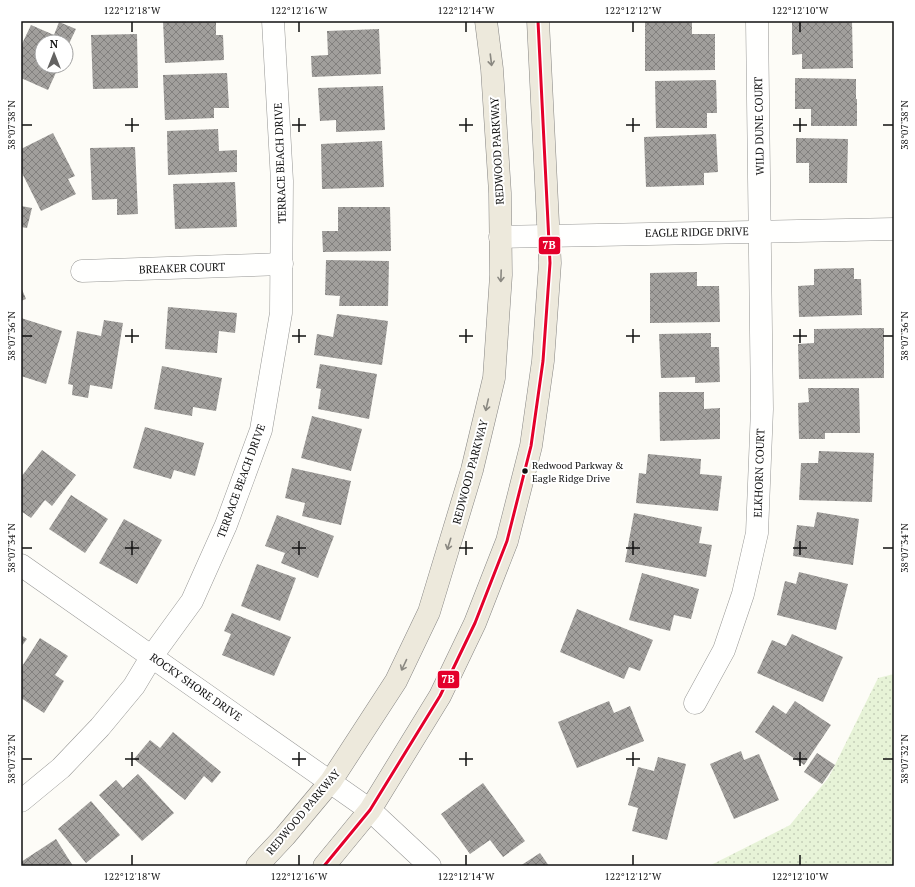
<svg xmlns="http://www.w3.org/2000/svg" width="915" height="887" font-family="'PT Serif',serif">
	<defs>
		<pattern id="grass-dots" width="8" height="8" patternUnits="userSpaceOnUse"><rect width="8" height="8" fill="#e7f3d7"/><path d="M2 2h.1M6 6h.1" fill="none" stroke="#c5cfb8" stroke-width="1.8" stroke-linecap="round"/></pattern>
		<pattern id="building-cross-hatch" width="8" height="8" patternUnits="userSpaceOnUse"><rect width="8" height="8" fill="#a19f9c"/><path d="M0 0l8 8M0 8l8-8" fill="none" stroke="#82807e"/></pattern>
	</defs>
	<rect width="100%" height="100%" fill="#fdfcf7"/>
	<polygon fill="url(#grass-dots)" points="894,674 894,866 709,866 790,825 829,777 878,678"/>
	<g fill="url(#building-cross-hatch)">
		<polygon points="163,21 216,21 216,35 223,35 224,60 165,63"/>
		<polygon points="645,21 692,21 692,34 715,34 715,70 645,71"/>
		<polygon points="792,21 852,21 853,68 802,69 802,54 792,55"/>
		<polygon points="59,22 76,29 66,50 66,42 42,42 42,66 59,66 48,90 21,78 21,46 31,25 54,35"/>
		<polygon points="379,29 381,74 312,77 311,56 328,55 327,31"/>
		<polygon points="137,34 138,88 93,89 91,35"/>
		<polygon points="227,73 229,108 214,108 214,118 165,120 163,75"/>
		<polygon points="795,78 856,79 856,99 857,99 857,126 811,126 811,109 795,109"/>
		<polygon points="716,80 717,113 707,113 707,128 656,128 655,81"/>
		<polygon points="383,86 385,130 336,132 336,120 320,121 318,88"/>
		<polygon points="218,129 219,151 237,150 237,172 168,175 167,131"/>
		<polygon points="53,133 75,176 68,179 76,194 41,211 21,171 21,149"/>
		<polygon points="716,134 718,172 704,173 704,185 646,187 644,137"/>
		<polygon points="796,138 848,139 847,183 809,183 809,163 796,163"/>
		<polygon points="382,141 384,187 322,189 321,144"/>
		<polygon points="135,147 138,214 117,215 117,199 92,200 90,148"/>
		<polygon points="235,182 237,227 175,229 173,184"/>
		<polygon points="21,206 32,208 27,228 21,227"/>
		<polygon points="338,207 390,207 391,251 323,252 322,231 338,231"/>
		<polygon points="326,260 389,261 388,306 339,306 340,296 325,295"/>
		<polygon points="854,268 854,279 861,279 862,315 799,317 798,286 814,285 814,269"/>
		<polygon points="697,272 697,286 719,286 720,322 650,323 650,273"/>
		<polygon points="21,287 26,299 21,301"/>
		<polygon points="168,307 237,313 235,333 219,331 217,353 165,349"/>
		<polygon points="337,314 388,321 382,365 314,355 317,334 333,337"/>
		<polygon points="21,318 62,331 46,384 21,376"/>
		<polygon points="104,320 123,323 112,389 90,385 88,398 72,395 73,385 68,384 77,331 101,336"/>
		<polygon points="884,328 884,378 799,379 798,344 814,343 814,329"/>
		<polygon points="711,333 711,347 719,347 720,382 695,383 695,377 661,378 659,334"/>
		<polygon points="320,364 377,374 369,419 318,409 321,389 316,388"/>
		<polygon points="162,366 222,378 216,411 193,407 192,416 154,409"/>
		<polygon points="808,388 859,388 860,433 825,433 825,439 799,439 798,403 809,402"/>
		<polygon points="659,392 704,392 704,409 720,408 720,439 660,441"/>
		<polygon points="312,416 362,429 351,471 301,458"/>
		<polygon points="145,427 204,443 195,476 174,470 171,479 133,468"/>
		<polygon points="42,450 76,475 52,506 45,500 31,518 21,511 21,477"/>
		<polygon points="819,451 874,453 872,502 799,500 801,463 818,463"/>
		<polygon points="648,454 701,459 700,474 722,476 718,511 636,503 639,473 646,474"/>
		<polygon points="292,468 351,481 341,525 302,516 305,503 285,498"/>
		<polygon points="71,495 108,519 85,553 49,529"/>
		<polygon points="817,512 859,519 853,565 793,556 797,525 814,527"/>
		<polygon points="634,513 702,527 699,543 712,545 706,577 625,562"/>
		<polygon points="277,515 334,536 318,578 281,563 285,553 265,546"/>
		<polygon points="124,519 162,540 137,584 99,563"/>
		<polygon points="257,564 296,578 280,621 241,606"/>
		<polygon points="799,572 848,584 836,630 777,615 785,581 796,584"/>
		<polygon points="642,573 699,589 691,619 674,615 670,631 629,620"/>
		<polygon points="577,609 653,640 640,671 629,667 624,679 560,652"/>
		<polygon points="232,613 291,637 274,676 222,655 231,634 224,631"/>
		<polygon points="792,634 843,657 823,702 757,673 772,640 786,646"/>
		<polygon points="21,635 27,639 21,647"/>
		<polygon points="40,638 68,656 55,675 64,681 44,713 21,698 21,668"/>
		<polygon points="609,701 614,713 630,706 644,741 577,768 558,722"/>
		<polygon points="795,701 831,725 804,765 755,732 773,705 786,714"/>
		<polygon points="173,732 221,772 212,783 204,776 185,800 134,759 150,740 160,748"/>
		<polygon points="741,751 744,760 759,754 779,800 734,819 710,764"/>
		<polygon points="817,753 835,765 822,784 804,772"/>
		<polygon points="658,757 686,764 667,840 632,831 638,808 628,805 638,767 654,771"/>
		<polygon points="138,774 174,813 142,841 99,795 116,780 123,788"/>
		<polygon points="483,783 525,841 503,857 490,840 470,854 441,814"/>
		<polygon points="91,801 120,835 86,863 58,829"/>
		<polygon points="56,839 73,866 23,866 21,862"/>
		<polygon points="540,853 549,866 520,866"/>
	</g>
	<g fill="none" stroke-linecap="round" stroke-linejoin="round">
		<g stroke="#979795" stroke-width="23">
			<g id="minor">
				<polyline points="500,237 894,229"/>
				<polyline points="82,271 282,264"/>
				<polyline points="21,565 370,810 430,866"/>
				<polyline points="695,703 724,650 743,594 757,533 762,409 757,21"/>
				<polyline points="21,801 61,768 100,727 134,686 152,656 192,601 226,525 261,430 281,313 282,181 273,21"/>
			</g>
		</g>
		<g stroke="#858482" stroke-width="23">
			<g id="major">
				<polyline points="257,866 285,836 331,781 396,681 429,612 472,470 494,378 501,275 500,193 492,69 486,21"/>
				<polyline points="324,866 370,810 440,696 475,623 507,541 531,446 543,361 550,263 538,21"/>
			</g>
		</g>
		<use href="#minor" stroke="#fffffe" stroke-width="22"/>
		<use href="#major" stroke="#ede9dc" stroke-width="22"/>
		<g stroke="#fff" stroke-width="6">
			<polyline id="bus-1" points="324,866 370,810 440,696 475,623 507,541 531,446 543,361 550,263 538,21"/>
		</g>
		<use href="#bus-1" stroke="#e4002b" stroke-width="3"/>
	</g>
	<defs><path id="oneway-shaft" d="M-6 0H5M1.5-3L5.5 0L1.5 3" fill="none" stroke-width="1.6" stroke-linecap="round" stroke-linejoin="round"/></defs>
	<g stroke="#8a8881">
		<use href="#oneway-shaft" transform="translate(491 60) rotate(83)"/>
		<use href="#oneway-shaft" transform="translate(501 276) rotate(92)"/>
		<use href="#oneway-shaft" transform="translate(487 405) rotate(103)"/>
		<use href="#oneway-shaft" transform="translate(449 544) rotate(107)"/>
		<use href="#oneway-shaft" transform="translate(404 665) rotate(115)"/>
	</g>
	<path fill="none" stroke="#111" stroke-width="1.5" d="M132,22V32M299,22V32M466,22V32M633,22V32M800,22V32M132,118V132M299,118V132M466,118V132M633,118V132M800,118V132M22,125H32M125,125H139M292,125H306M459,125H473M626,125H640M793,125H807M883,125H893M132,329V343M299,329V343M466,329V343M633,329V343M800,329V343M22,336H32M125,336H139M292,336H306M459,336H473M626,336H640M793,336H807M883,336H893M132,541V555M299,541V555M466,541V555M633,541V555M800,541V555M22,548H32M125,548H139M292,548H306M459,548H473M626,548H640M793,548H807M883,548H893M132,752V766M299,752V766M466,752V766M633,752V766M800,752V766M22,759H32M125,759H139M292,759H306M459,759H473M626,759H640M793,759H807M883,759H893M132,855V865M299,855V865M466,855V865M633,855V865M800,855V865"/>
	<circle fill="#111" stroke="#fff" stroke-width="1.5" cx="525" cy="471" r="3.5"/>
	<g text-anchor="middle" stroke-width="4" stroke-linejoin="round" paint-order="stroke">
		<g font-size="10" fill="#111" stroke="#fff" text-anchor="start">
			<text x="532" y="469">Redwood Parkway &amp;<tspan x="532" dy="13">Eagle Ridge Drive</tspan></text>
		</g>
		<g font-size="11" fill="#111" stroke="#fff">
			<text transform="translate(759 126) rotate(-91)" y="4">WILD DUNE COURT</text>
			<text transform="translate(497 151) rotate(-93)" y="4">REDWOOD PARKWAY</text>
			<text transform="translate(280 163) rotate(-92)" y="4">TERRACE BEACH DRIVE</text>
			<text transform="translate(697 232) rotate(-1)" y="4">EAGLE RIDGE DRIVE</text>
			<text transform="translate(182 268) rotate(-2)" y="4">BREAKER COURT</text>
			<text transform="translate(470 472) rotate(-75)" y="4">REDWOOD PARKWAY</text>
			<text transform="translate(759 473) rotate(-88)" y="4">ELKHORN COURT</text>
			<text transform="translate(241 481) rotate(-70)" y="4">TERRACE BEACH DRIVE</text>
			<text transform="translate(196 687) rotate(35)" y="4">ROCKY SHORE DRIVE</text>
			<text transform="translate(303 812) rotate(-50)" y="4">REDWOOD PARKWAY</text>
		</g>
	</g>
	<g stroke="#fff" stroke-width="1.5">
		<rect x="538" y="236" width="23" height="19" rx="4" fill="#e4002b"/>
		<rect x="437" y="670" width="23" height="19" rx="4" fill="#e4002b"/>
	</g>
	<g font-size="11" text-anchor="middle" font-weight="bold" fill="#fff">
		<text x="549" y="249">7B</text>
		<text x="448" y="683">7B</text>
	</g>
	<rect width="915" height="887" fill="none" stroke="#ffffff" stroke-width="44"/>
	<g transform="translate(54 54)"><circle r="19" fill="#ffffff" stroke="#a0a0a0"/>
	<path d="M0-3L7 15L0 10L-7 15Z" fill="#646362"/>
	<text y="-6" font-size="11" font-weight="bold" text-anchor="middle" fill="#111111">N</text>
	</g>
	<rect x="22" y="22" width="871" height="843" fill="none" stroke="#111" stroke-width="1.5"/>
	<g font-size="10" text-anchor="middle" fill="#111">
		<text x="132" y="14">122°12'18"W</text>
		<text x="299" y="14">122°12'16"W</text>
		<text x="466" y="14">122°12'14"W</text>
		<text x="633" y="14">122°12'12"W</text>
		<text x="800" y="14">122°12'10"W</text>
		<text transform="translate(11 125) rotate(-90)" y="4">38°07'38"N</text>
		<text transform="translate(904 125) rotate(-90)" y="4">38°07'38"N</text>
		<text transform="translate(11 336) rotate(-90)" y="4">38°07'36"N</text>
		<text transform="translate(904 336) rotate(-90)" y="4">38°07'36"N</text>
		<text transform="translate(11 548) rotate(-90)" y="4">38°07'34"N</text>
		<text transform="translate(904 548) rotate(-90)" y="4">38°07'34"N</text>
		<text transform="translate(11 759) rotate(-90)" y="4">38°07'32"N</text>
		<text transform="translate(904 759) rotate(-90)" y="4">38°07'32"N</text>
		<text x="132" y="880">122°12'18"W</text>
		<text x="299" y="880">122°12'16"W</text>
		<text x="466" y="880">122°12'14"W</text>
		<text x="633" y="880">122°12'12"W</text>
		<text x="800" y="880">122°12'10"W</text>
	</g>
</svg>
